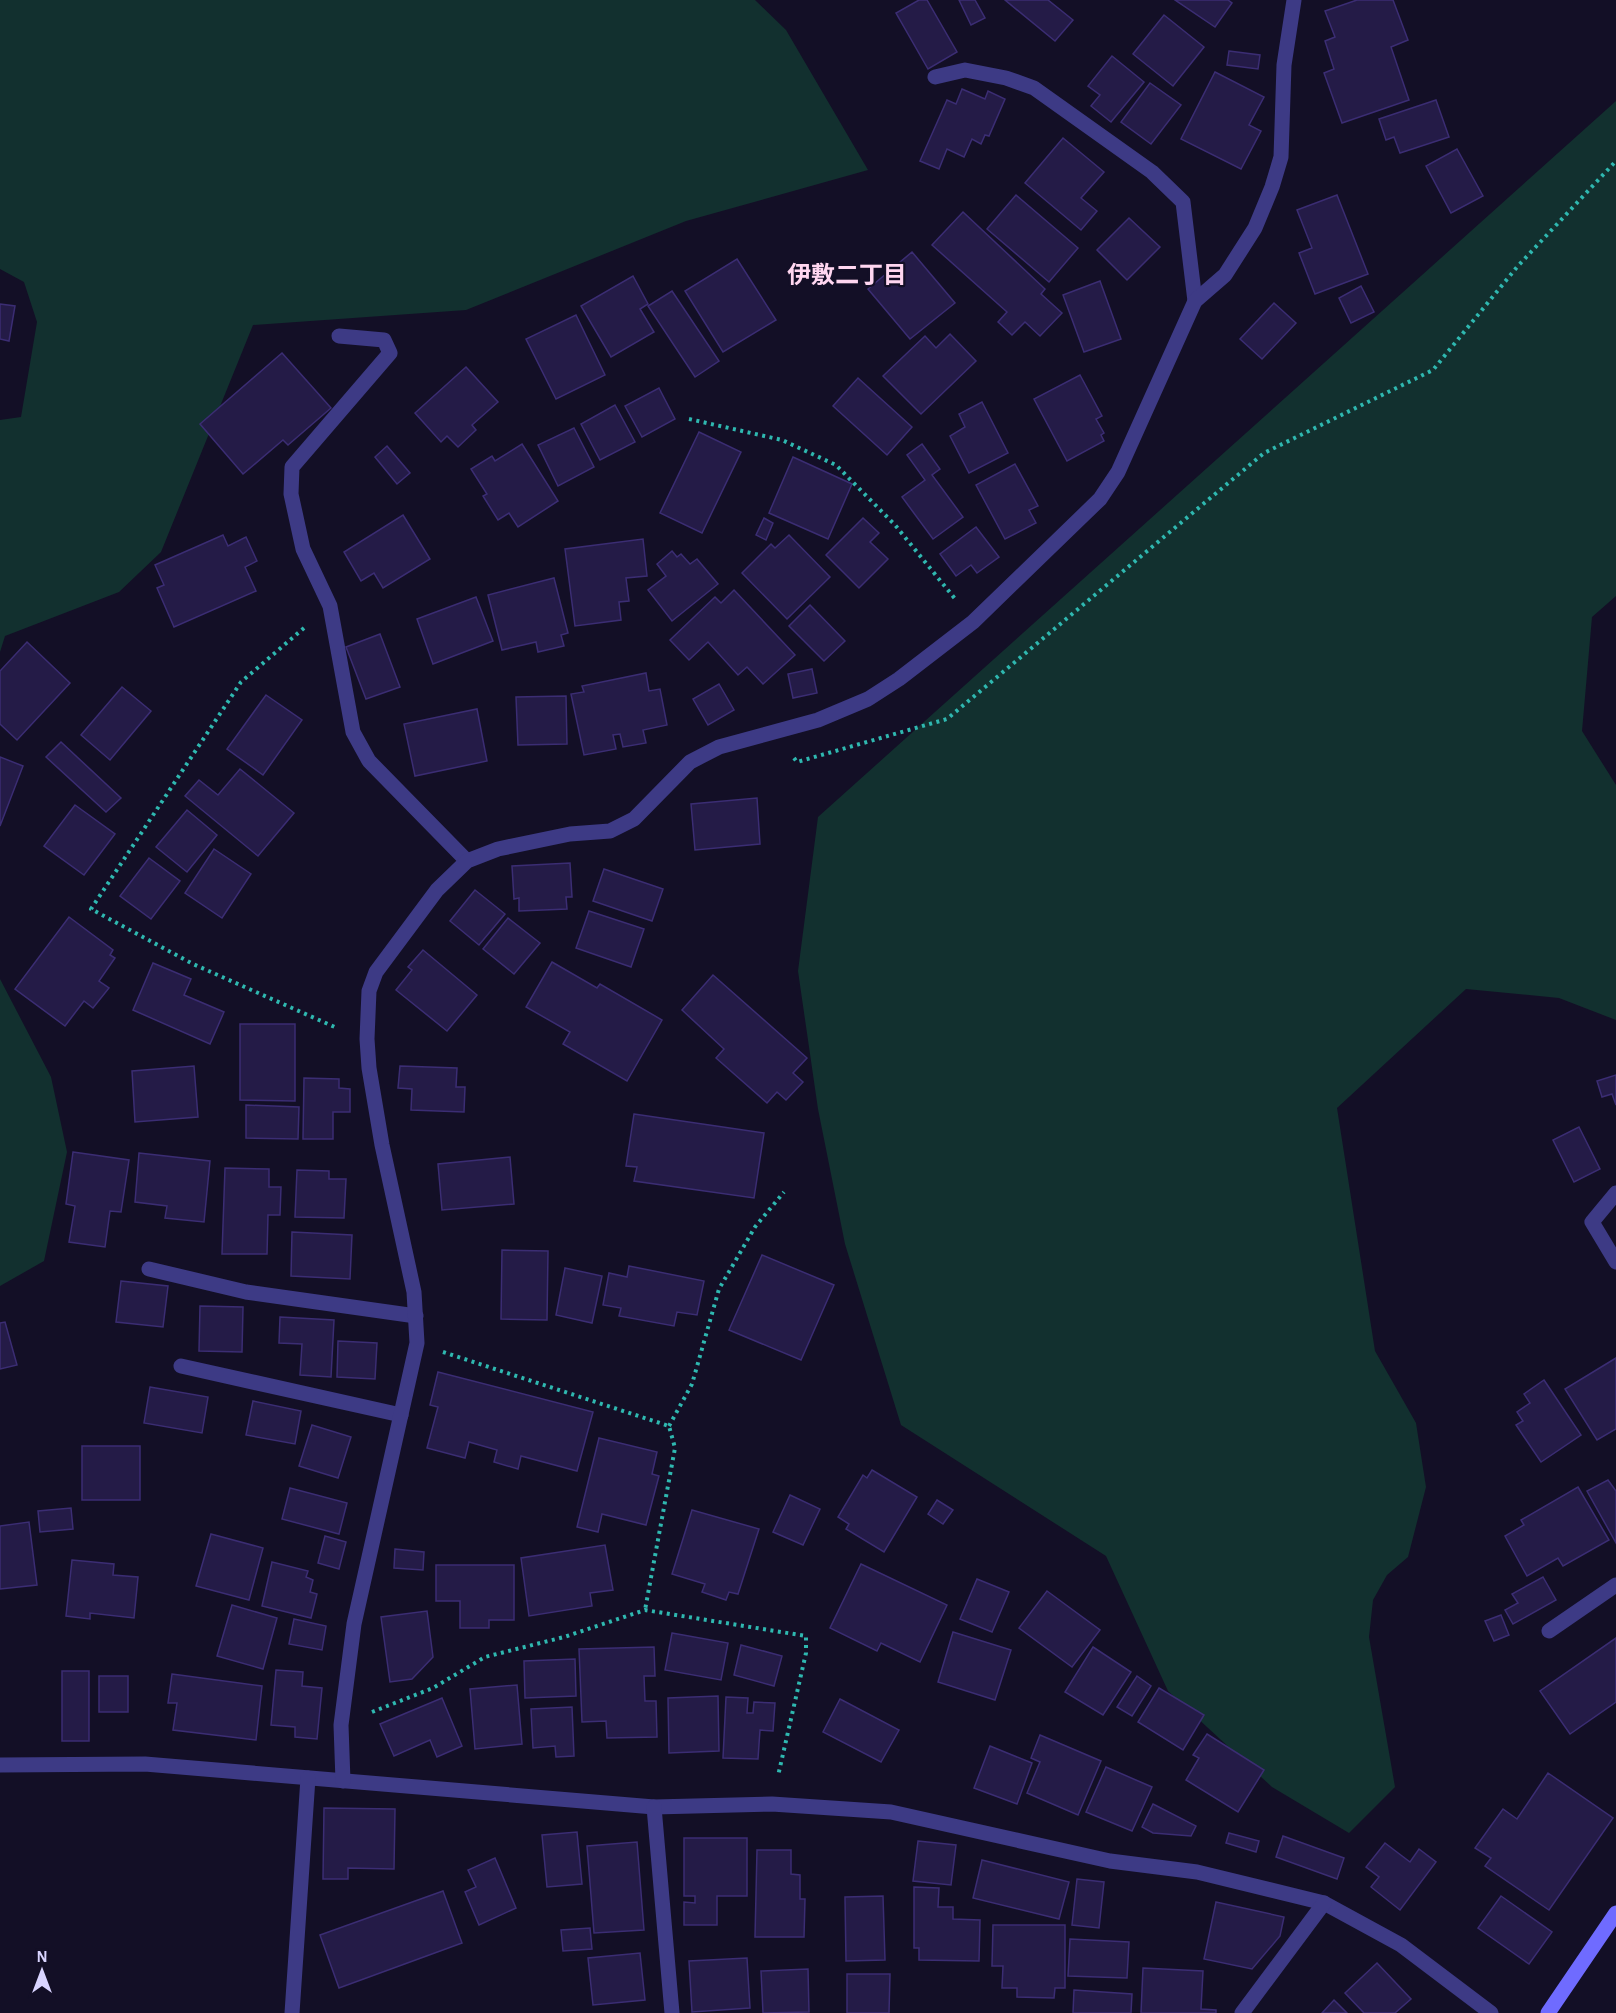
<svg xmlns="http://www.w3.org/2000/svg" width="1616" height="2013" font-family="'Alegreya Sans','Noto Sans JP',sans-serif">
	<rect width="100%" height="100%" fill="#130f26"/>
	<g fill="#12302f">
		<polygon points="0,0 755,0 786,30 868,170 686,221 466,310 253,325 161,552 119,592 5,636 0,652 0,420 21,417 37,322 24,282 0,269"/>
		<polygon points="1616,101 1616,596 1592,617 1582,731 1616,785 1616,1020 1559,998 1466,989 1337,1108 1375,1351 1416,1423 1426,1487 1408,1557 1387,1575 1373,1600 1369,1637 1395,1787 1349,1833 1272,1787 1168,1691 1106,1556 901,1425 845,1244 818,1109 798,971 818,817"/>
		<polygon points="0,979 51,1077 67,1152 44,1261 0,1286"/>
	</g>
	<g fill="#241b47" stroke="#3b2d73" stroke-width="1.5">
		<polygon points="919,0 927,0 957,52 928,69 896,13"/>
		<polygon points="959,0 975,0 985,18 971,25"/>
		<polygon points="1005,0 1048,0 1073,20 1055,41"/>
		<polygon points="1175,0 1228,0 1232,3 1215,27"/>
		<polygon points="1357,0 1393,0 1408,40 1391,47 1409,100 1342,123 1324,73 1334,69 1325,41 1335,37 1325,11"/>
		<polygon points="1164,15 1204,47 1173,86 1133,54"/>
		<polygon points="1229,51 1260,55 1258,69 1227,65"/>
		<polygon points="1112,56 1144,82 1111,122 1091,106 1100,95 1088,86"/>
		<polygon points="1215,72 1264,97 1249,125 1261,131 1241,169 1181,139"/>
		<polygon points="1150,83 1181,105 1151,144 1121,122"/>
		<polygon points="962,89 985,99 988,91 1005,99 989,136 985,135 981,144 972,139 964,157 947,149 939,169 920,161 947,100 956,104"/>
		<polygon points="1436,100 1449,137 1400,153 1394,137 1386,140 1379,119"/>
		<polygon points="1063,138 1104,172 1081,198 1097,211 1081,230 1025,183"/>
		<polygon points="1457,149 1483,196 1451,213 1426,166"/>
		<polygon points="1016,195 1078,248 1049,282 987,229"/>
		<polygon points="1337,195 1368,274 1315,294 1299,253 1312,248 1297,210"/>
		<polygon points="963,212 1045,289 1041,294 1062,313 1040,336 1025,322 1012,335 998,322 1007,312 932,245"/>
		<polygon points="1129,218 1160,247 1127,280 1097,250"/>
		<polygon points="912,252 955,303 910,339 868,289"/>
		<polygon points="737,259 776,320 723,352 685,291"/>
		<polygon points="633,276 648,304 640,309 654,332 611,357 581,306"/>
		<polygon points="1100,281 1121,339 1084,352 1063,295"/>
		<polygon points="1361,286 1374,312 1351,323 1339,298"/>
		<polygon points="672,291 719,361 695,377 648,306"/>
		<polygon points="1274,303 1296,323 1262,359 1240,339"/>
		<polygon points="0,304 15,306 9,341 0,339"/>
		<polygon points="576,315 605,375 556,399 526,339"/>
		<polygon points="950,334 976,361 921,414 883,376 925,336 936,348"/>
		<polygon points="282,353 331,408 288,445 283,440 243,474 200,424"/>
		<polygon points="466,367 498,402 472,425 476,430 458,447 447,436 441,442 415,413"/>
		<polygon points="1080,375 1102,416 1096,419 1104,433 1101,435 1104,441 1067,461 1034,399"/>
		<polygon points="858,378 912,427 887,455 833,406"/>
		<polygon points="659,388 675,419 642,437 625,406"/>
		<polygon points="982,402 1008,453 969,473 950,436 965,427 959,414"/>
		<polygon points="615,405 635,442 600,460 581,424"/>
		<polygon points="574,428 594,467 558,486 538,445"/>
		<polygon points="699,432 741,452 702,533 660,513"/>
		<polygon points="522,444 558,501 518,527 509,513 498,520 483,496 487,494 471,469 492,456 495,461"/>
		<polygon points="922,444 940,469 932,475 963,517 933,539 902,497 925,480 907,455"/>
		<polygon points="387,446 410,473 397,484 375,457"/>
		<polygon points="793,457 852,484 828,539 769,513"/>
		<polygon points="1015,464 1038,506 1029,510 1036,523 1005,539 976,485"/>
		<polygon points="403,515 430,559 383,588 374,573 361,581 344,552"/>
		<polygon points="764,518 773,523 766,540 756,535"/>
		<polygon points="863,518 879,533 870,542 888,559 859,588 826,555"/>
		<polygon points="976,527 999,557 977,573 971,565 956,576 940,554"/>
		<polygon points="223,535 228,546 246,537 257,561 245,567 256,591 174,627 157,588 164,585 155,565"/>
		<polygon points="789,535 830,577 787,619 742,573 771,544 775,548"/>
		<polygon points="643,539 647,576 626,578 629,601 619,602 621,620 575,626 565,549"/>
		<polygon points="672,551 677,557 681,554 690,564 697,559 718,584 672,621 648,590 666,576 657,564"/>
		<polygon points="554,578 568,633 561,635 564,646 538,652 536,642 502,650 488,595"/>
		<polygon points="734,590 795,655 763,684 747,667 738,675 708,642 689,660 670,640 715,597 721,603"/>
		<polygon points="476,597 493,641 433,664 417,619"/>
		<polygon points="810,605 845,641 824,661 789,626"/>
		<polygon points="380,634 400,687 366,699 346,647"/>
		<polygon points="27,642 70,683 17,740 0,724 0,671"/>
		<polygon points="812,669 817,693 793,698 788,674"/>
		<polygon points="646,673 649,691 660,689 667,725 643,730 646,743 623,747 620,734 613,735 616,749 584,755 571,694 584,692 582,686"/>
		<polygon points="719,684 734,710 708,725 693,699"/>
		<polygon points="122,687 151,711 110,760 81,735"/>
		<polygon points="266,695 302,720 263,775 227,749"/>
		<polygon points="566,696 567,744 518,745 516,697"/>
		<polygon points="477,709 487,761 415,776 404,724"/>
		<polygon points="61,742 121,798 106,812 46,757"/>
		<polygon points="0,757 23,766 0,826"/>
		<polygon points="240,769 294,813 258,856 185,796 199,780 218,795"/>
		<polygon points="757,798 760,844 695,850 691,804"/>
		<polygon points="75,805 115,834 84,875 44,846"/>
		<polygon points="187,810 217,835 187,872 156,847"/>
		<polygon points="214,849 251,874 222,918 185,893"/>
		<polygon points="149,858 180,881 151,919 120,896"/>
		<polygon points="570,863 572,897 566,897 567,909 519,911 519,898 514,899 512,866"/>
		<polygon points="604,869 663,889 652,921 593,901"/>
		<polygon points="475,890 505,914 479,945 450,921"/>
		<polygon points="589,911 644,929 631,967 576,948"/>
		<polygon points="69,917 113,950 110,955 115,958 99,981 109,988 93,1008 84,1001 65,1026 15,989"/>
		<polygon points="508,918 540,943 514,974 483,949"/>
		<polygon points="423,950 477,995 447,1031 396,990 412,970 408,967"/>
		<polygon points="552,962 597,988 600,984 662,1020 627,1081 563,1044 570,1032 526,1007"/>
		<polygon points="153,963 191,979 184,995 224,1012 210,1044 133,1010"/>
		<polygon points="713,975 807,1058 793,1073 803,1082 786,1100 777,1092 767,1103 716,1058 724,1049 682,1010"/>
		<polygon points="240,1024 295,1024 295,1101 240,1100"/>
		<polygon points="194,1066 198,1117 135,1122 132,1071"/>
		<polygon points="400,1066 457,1068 456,1087 465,1087 464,1112 411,1110 412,1089 398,1088"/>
		<polygon points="1616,1075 1616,1105 1612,1094 1602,1097 1597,1081"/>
		<polygon points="304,1078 339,1079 339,1088 350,1089 350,1112 333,1112 333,1139 303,1139"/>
		<polygon points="246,1105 299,1107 298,1139 246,1138"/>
		<polygon points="634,1114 764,1133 754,1198 634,1181 637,1167 626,1166"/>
		<polygon points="1579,1127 1600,1169 1574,1182 1553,1140"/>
		<polygon points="73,1152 129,1160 121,1212 110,1211 105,1247 69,1242 75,1206 66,1204"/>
		<polygon points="139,1153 210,1161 204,1222 165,1218 167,1206 135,1202"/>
		<polygon points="510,1157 514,1204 442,1210 438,1164"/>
		<polygon points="225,1168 269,1169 269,1187 281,1187 280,1215 268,1215 267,1254 222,1254"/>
		<polygon points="297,1170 329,1171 329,1179 346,1179 344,1218 295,1217"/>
		<polygon points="292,1232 352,1235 350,1279 291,1276"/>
		<polygon points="502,1250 548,1251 547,1320 501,1319"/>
		<polygon points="762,1255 834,1285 801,1360 729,1330"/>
		<polygon points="629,1266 704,1281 697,1315 677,1312 674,1326 619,1316 621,1308 603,1305 609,1273 627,1277"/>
		<polygon points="565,1268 602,1276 592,1323 556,1315"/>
		<polygon points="121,1281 168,1286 163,1327 116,1322"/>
		<polygon points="200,1306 243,1307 242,1352 199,1351"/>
		<polygon points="280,1317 334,1320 331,1377 300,1375 302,1344 279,1343"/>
		<polygon points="5,1322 17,1365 0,1369 0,1323"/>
		<polygon points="338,1341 377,1343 375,1379 337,1377"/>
		<polygon points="1616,1358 1616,1429 1597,1440 1565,1389"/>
		<polygon points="438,1372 593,1412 577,1471 521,1456 518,1469 494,1462 497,1450 469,1442 465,1458 427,1448 438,1407 430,1405"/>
		<polygon points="1544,1380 1581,1435 1541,1462 1516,1425 1523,1421 1517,1412 1530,1403 1524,1394"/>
		<polygon points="150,1387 208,1397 202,1433 144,1423"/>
		<polygon points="253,1401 301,1411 295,1444 246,1435"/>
		<polygon points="312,1425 351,1437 338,1478 299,1466"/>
		<polygon points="599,1438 657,1452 652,1474 659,1476 646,1525 602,1514 598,1532 577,1527"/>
		<rect x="82" y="1446" width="58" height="54"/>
		<polygon points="872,1470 917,1497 884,1552 846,1529 849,1524 838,1517 863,1475 867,1478"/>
		<polygon points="1608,1480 1616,1491 1616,1543 1587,1491"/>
		<polygon points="1578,1487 1609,1540 1563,1566 1558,1558 1527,1576 1505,1536 1524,1525 1521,1520"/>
		<polygon points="290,1488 347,1503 339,1534 282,1519"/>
		<polygon points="790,1495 820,1509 803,1545 773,1532"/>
		<polygon points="937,1500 953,1510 943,1524 928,1514"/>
		<polygon points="71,1508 73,1529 40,1532 38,1511"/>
		<polygon points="692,1510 759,1529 738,1594 729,1592 726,1600 702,1592 705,1584 672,1574"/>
		<polygon points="29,1522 37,1585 0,1589 0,1526"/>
		<polygon points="211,1534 263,1548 249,1600 196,1586"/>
		<polygon points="325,1536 346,1542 339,1569 318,1563"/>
		<polygon points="605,1545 613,1590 590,1593 592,1606 529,1616 521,1558"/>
		<polygon points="395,1549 424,1552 423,1570 394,1568"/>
		<polygon points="72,1560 114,1564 113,1575 138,1577 134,1618 90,1613 90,1619 66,1616"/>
		<polygon points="272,1562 308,1571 306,1577 313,1580 310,1592 317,1594 311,1618 262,1606"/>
		<polygon points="861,1564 947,1605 920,1662 881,1643 877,1651 830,1628"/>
		<polygon points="436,1565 514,1565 514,1620 489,1620 489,1628 460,1628 460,1601 436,1601"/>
		<polygon points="1543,1577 1556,1600 1513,1624 1505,1610 1518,1603 1512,1594"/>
		<polygon points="977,1579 1009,1592 992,1632 960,1619"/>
		<polygon points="1047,1591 1100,1630 1072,1667 1019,1628"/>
		<polygon points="232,1605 277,1618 263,1669 217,1656"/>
		<polygon points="427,1611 433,1657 412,1679 390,1682 381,1617"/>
		<polygon points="1501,1615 1509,1635 1494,1641 1485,1621"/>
		<polygon points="294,1619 326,1626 322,1650 289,1644"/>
		<polygon points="953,1632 1011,1650 995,1700 938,1682"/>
		<polygon points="672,1633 728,1643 721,1680 665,1670"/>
		<polygon points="1616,1638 1616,1702 1570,1734 1540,1691"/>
		<polygon points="741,1645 782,1656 774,1686 734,1675"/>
		<polygon points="654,1647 655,1676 644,1676 645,1701 656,1701 657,1737 607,1738 606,1721 582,1722 579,1649"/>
		<polygon points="1093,1647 1131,1672 1103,1715 1065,1692"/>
		<polygon points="575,1659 576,1696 525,1698 524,1661"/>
		<polygon points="276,1670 303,1672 302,1686 322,1688 317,1739 295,1737 295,1727 271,1725"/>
		<rect x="62" y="1671" width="27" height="70"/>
		<polygon points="172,1674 262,1686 256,1740 173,1730 177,1703 168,1703"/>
		<rect x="99" y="1676" width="29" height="36"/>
		<polygon points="1137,1676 1151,1686 1132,1716 1117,1707"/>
		<polygon points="517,1685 522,1744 475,1749 470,1689"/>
		<polygon points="1159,1688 1204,1715 1183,1750 1138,1722"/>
		<polygon points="718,1696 719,1751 669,1753 668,1698"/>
		<polygon points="726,1697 748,1698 747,1713 753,1713 754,1702 775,1703 773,1731 760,1730 758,1759 723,1758"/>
		<polygon points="442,1698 462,1746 437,1757 430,1740 394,1756 380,1724"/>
		<polygon points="840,1699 899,1730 881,1762 823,1732"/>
		<polygon points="572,1707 574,1756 556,1757 555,1746 533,1748 531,1709"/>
		<polygon points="1207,1734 1264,1770 1238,1812 1186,1780 1199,1758 1193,1755"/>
		<polygon points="1040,1735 1101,1761 1078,1815 1027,1793 1040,1762 1031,1758"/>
		<polygon points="990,1746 1032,1763 1017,1804 974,1788"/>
		<polygon points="1106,1767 1152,1787 1132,1831 1086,1812"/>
		<polygon points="1548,1773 1613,1818 1549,1910 1485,1866 1491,1858 1475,1848 1503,1809 1517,1819"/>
		<polygon points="1153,1804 1196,1826 1191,1836 1153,1833 1142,1827"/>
		<polygon points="324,1808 395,1809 394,1869 348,1868 348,1879 323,1879"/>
		<polygon points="577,1832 582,1884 547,1887 542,1835"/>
		<polygon points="1229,1833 1259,1841 1256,1852 1226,1843"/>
		<polygon points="1283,1836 1344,1858 1337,1879 1276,1857"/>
		<polygon points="684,1838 747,1838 747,1896 717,1896 717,1925 684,1925 684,1902 695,1903 695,1896 684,1896"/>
		<polygon points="918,1841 956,1845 951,1885 913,1881"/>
		<polygon points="637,1842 644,1930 594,1933 587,1846"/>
		<polygon points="1385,1843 1410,1862 1419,1849 1436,1862 1400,1910 1371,1887 1379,1877 1366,1867"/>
		<polygon points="757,1850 791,1850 791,1874 800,1875 800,1899 805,1899 804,1937 755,1937"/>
		<polygon points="495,1858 516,1908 479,1925 465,1892 476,1887 468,1870"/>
		<polygon points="982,1860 1069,1882 1059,1919 973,1898"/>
		<polygon points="1077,1879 1104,1882 1099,1928 1072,1925"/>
		<polygon points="914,1887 939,1888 938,1907 953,1907 953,1919 980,1920 979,1961 919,1960 919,1948 914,1948"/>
		<polygon points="443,1891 462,1943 339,1988 320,1935"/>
		<polygon points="883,1896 885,1960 846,1961 845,1897"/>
		<polygon points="1501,1896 1552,1932 1529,1964 1478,1928"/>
		<polygon points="1216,1902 1284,1917 1280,1936 1252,1969 1204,1959"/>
		<polygon points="993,1925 1065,1925 1065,1988 1055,1988 1054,1998 1017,1997 1017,1988 1002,1988 1003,1966 992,1966"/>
		<polygon points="590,1928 592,1949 563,1951 561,1930"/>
		<polygon points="1070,1939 1129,1942 1127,1978 1068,1976"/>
		<polygon points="640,1953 645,2000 593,2005 588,1958"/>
		<polygon points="747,1958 750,2008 692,2012 689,1961"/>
		<polygon points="1377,1963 1411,1999 1395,2013 1364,2013 1345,1993"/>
		<polygon points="1143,1968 1203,1971 1201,2009 1216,2010 1216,2013 1141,2013"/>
		<polygon points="808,1969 809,2012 763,2013 761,1971"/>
		<polygon points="847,1974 890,1974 889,2013 847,2013"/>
		<polygon points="1074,1990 1132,1994 1131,2013 1073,2013"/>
		<polygon points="1334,2000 1347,2013 1322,2013"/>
	</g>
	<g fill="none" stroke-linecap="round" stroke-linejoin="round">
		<g stroke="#2fb8b0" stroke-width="4" stroke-dasharray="3 4.5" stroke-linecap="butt">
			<polyline points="689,419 782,440 836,465 895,525 956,600"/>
			<polyline points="304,628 241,682 91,909 193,964 337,1028"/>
			<polyline points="794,758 797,762 947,719 1264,453 1433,370 1517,267 1616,161"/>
			<polyline points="443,1352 669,1426 675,1448 645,1610"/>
			<polyline points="669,1426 692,1384 719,1289 755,1227 784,1192"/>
			<polyline points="372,1712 433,1688 485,1657 564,1637 645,1610 806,1636 806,1653 778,1776"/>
		</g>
		<g stroke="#3d3a85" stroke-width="15">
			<polyline points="935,77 965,70 1006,78 1034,88 1152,172 1183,202 1195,301"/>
			<polyline points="339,336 384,340 390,353 292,467 291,494 303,549 330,606 353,732 369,761 467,861"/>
			<polyline points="1616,1193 1592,1222 1616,1262"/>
			<polyline points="149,1269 246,1292 416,1316"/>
			<polyline points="181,1366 401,1415"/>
			<polyline points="1549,1631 1616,1585"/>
			<polyline points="0,1765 145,1764 654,1807 772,1804 891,1812 1110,1861 1197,1872 1324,1903 1401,1945 1491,2013"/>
			<polyline points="343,1781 341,1725 354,1624 417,1343 414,1292 382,1145 369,1068 367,1039 369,991 376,972 437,890 467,861 498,849 570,834 610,831 634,819 690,762 719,747 818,720 868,699 899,679 973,622 1100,499 1118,472 1195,301 1225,275 1255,228 1272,187 1281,157 1284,65 1294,0"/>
			<polyline points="654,1807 672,2013"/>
			<polyline points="292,2013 308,1778"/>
			<polyline points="1242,2013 1324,1903"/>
		</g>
		<polyline stroke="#6f6bff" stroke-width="15" points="1548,2013 1616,1913"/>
	</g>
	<g text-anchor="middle" stroke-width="4.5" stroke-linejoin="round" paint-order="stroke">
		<g font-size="24" font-weight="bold" fill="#ffd6f0" stroke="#130f26">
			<text x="847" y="283">伊敷二丁目</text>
		</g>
	</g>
	<g transform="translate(42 1971)" stroke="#130f26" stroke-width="4.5" paint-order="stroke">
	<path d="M0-4.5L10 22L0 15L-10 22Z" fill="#d9d4ff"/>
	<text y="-9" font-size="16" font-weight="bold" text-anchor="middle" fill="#d9d4ff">N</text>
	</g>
</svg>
